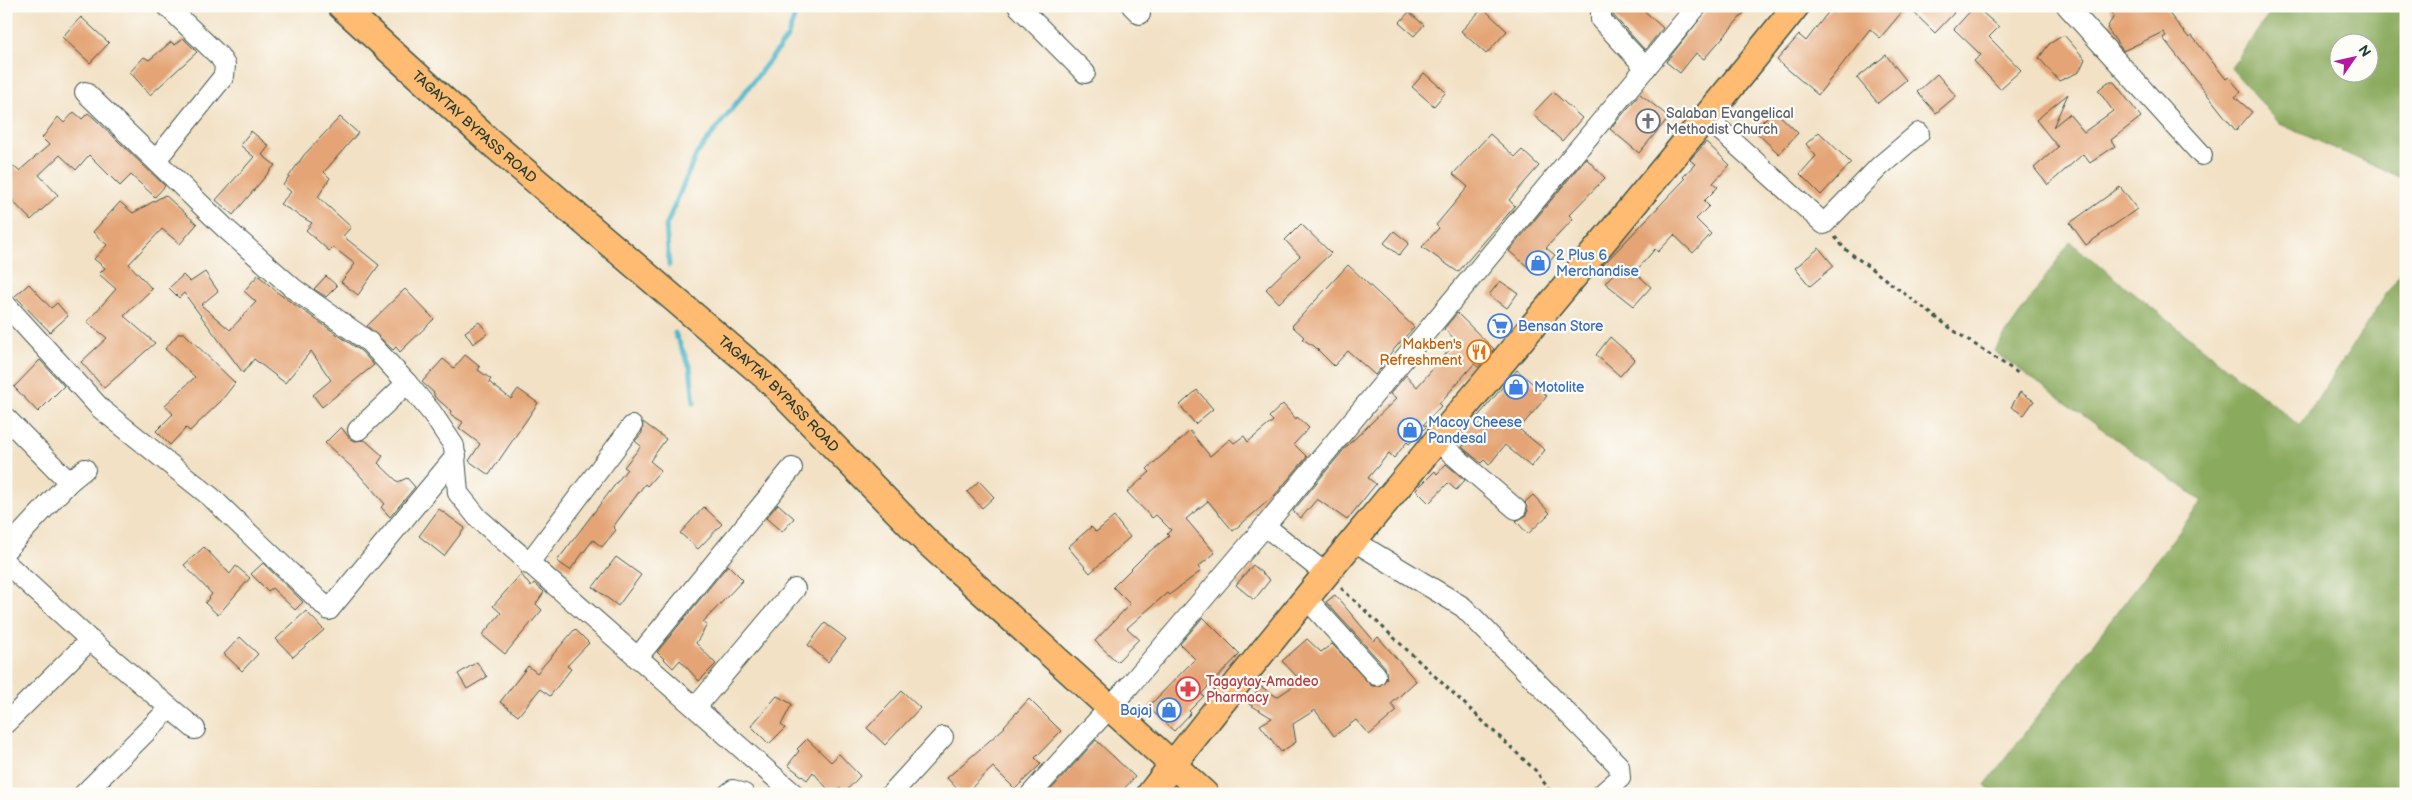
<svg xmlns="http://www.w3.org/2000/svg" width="2412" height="800" font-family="'Balsamiq Sans',sans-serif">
	<rect width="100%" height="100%" fill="#fdfcf7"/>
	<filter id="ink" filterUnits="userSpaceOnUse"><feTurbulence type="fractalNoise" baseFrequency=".02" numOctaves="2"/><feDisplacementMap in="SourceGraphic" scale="10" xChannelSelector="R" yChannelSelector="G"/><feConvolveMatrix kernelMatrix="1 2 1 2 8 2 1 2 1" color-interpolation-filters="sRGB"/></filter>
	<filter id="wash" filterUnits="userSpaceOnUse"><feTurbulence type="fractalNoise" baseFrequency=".0096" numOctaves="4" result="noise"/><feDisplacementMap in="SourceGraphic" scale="20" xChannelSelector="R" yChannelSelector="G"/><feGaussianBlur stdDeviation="1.12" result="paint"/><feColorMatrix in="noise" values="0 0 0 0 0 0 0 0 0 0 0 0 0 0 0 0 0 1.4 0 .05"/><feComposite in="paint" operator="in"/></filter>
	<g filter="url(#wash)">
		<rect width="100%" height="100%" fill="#f2e1c5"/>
		<g fill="#8aaa5d" stroke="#547448" fill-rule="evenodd">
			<path d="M2275,6H2406V180L2280,124L2231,68ZM2340,42H2370V72H2340Z"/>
			<polygon points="2070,242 2300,426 2406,264 2406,794 1995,794 1985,785 2202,501 1994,351"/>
		</g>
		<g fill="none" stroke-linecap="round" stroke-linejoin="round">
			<g stroke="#4bb6c9" stroke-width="5">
				<polyline points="669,265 666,226 696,155 787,38 794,18 792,6"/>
				<polyline points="675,333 690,367 694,403"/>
			</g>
		</g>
		<g id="blocks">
			<g fill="#e4a475">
				<polygon points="1613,6 1639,6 1663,28 1645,50 1613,15"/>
				<polygon points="1710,6 1736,6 1744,13 1704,59 1696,53 1680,73 1666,62"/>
				<polygon points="1833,6 1947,6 1954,13 1935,33 1907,6 1880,38 1870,29 1818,95 1777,60 1799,35 1806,41"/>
				<polygon points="1975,6 1999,27 1989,37 2021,70 2000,89 1974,61 1981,55 1954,29"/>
				<polygon points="2108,6 2163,6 2189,38 2192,36 2226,79 2229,77 2241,92 2235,97 2252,112 2236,131 2163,38 2166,36 2163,32 2123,51 2107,28 2114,16"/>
				<polygon points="1483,8 1507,31 1486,54 1461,31"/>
				<polygon points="1409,12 1424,25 1414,36 1399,23"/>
				<polygon points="81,17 109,43 90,63 62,37"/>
				<polygon points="2064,35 2085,59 2079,72 2059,81 2039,58 2049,44"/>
				<polygon points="183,38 197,52 150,95 130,72 144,57 149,60 171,42 175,45"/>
				<polygon points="1886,55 1906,80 1878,103 1857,78"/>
				<polygon points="1424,73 1446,92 1434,106 1412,87"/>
				<polygon points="1937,74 1956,96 1936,113 1917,92"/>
				<polygon points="2108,82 2114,82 2141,117 2111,140 2115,146 2090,163 2083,154 2048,185 2034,168 2058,147 2036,120 2068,94 2053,127 2069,114 2084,132 2113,111 2098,90"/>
				<polygon points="1553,92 1582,118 1562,141 1532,114"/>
				<polygon points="1640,94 1669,117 1639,153 1610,129"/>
				<polygon points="1774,110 1798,133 1779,154 1754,130"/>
				<polygon points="74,112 82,119 88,113 94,118 165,186 155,197 131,175 120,186 89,155 76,170 60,155 39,175 58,195 31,220 6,194 6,160 19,171 49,145 42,138 58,117 64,123"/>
				<polygon points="340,117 358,133 324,172 330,178 318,197 351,227 343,236 379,265 358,295 341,282 355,264 333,247 329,251 306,230 312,223 280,204 291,192 283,185 304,155"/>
				<polygon points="251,131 269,146 262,155 275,165 233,215 216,200 254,157 240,145"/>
				<polygon points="1819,132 1851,163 1821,195 1800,174 1816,156 1806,144"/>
				<polygon points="1490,134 1515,157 1522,150 1539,166 1509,200 1515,206 1458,272 1422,247 1439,228 1436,225 1468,187 1453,174"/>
				<polygon points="1706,142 1730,165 1713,183 1718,187 1704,201 1709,206 1696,219 1711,234 1693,253 1674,235 1658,252 1655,249 1635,272 1651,287 1634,306 1605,283 1613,274 1603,265 1685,179 1683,177 1695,164 1690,160"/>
				<polygon points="1586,158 1605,178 1569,215 1573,219 1546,248 1555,255 1541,273 1535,273 1509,251"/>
				<polygon points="2120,187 2137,209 2086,245 2070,223"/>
				<polygon points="165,195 197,224 180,244 162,229 129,264 152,289 124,316 155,343 104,388 81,362 107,338 87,322 116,289 99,274 105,268 94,259 107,245 93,232 120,202 133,213"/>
				<polygon points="1301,224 1331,253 1279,303 1266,289 1300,256 1285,240"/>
				<polygon points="1394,231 1409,243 1399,255 1384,243"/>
				<polygon points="1819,248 1834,266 1810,286 1795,268"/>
				<polygon points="1348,265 1414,327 1389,355 1390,357 1375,375 1348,351 1334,366 1314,346 1302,339 1304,337 1292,326"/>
				<polygon points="205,272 218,291 201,305 230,330 256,302 244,291 258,275 278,293 361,351 374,365 322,407 313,395 331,380 311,351 285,383 254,359 243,373 184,293 179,298 169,288 183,275 190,282"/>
				<polygon points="326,276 337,286 326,297 314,289"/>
				<polygon points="1500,281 1518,293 1507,308 1489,295"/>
				<polygon points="29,284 51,308 57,303 68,316 50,332 15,296"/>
				<polygon points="405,289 434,319 400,352 396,347 393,350 367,326"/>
				<polygon points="1457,313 1494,349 1478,367 1474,364 1439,404 1441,406 1423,425 1427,426 1409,444 1407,442 1394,458 1389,453 1368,478 1376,484 1347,520 1317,499 1301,518 1293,511 1346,447 1396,399 1390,394 1406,375 1417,387 1457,341 1444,329"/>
				<polygon points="479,322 488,333 473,344 465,332"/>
				<polygon points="179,333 184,333 235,383 221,401 190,431 186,428 170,445 156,431 173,414 165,405 195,377 165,349"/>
				<polygon points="1610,337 1635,359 1620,376 1596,355"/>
				<polygon points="465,355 480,367 478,370 491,379 489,382 511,399 518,389 538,403 489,475 469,461 480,444 459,428 463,422 450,414 451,411 434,396 434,393 422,382 443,359 454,368"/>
				<polygon points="40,360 64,386 38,412 14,387"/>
				<polygon points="1517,370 1547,396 1519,429 1545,450 1531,467 1505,445 1489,465 1484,460 1481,463 1462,447 1465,444 1459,439"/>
				<polygon points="1197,390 1213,409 1195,424 1180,405"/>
				<polygon points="2020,392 2034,401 2024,415 2011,407"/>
				<polygon points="1283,404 1296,419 1297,417 1309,428 1294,444 1307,457 1275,495 1233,531 1208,501 1186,519 1215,553 1198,567 1201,571 1169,595 1167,593 1127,628 1139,639 1117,662 1095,641 1130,604 1113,587 1145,555 1169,536 1167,534 1171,530 1156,515 1152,518 1127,492 1150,472 1147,469 1190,431 1210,456 1230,439 1234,443 1244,436 1248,442 1273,421 1269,417"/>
				<polygon points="643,422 666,439 650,461 661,470 647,486 645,484 613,527 616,530 602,547 593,540 570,570 557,561 627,469 624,467 641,446 635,441 642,433"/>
				<polygon points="341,427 350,439 355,441 365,440 383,456 378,463 398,482 407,478 415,487 390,517 381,507 385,504 356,471 325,443"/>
				<polygon points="1446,464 1465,480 1456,490 1448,483 1429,503 1416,490 1435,471 1437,474"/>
				<polygon points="979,481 994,497 982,508 967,492"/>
				<polygon points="1533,495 1550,513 1528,534 1516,521 1525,516 1528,511 1525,502"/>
				<polygon points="778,504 794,518 782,532 766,518"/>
				<polygon points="704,507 722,524 698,549 680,533"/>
				<polygon points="439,509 465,528 444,556 419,536"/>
				<polygon points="1114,517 1130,537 1090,573 1068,547 1091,527 1096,532"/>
				<polygon points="204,547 230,574 236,566 250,578 218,615 205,603 212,594 184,565"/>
				<polygon points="616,557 641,575 618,606 593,587"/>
				<polygon points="263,563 303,602 295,610 272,588 268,591 251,574"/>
				<polygon points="728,565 743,580 703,622 707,625 696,643 716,664 699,681 680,660 673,668 657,652"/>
				<polygon points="1253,565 1270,580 1254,600 1236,585"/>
				<polygon points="521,574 531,587 534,583 544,592 536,604 542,610 505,654 482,635 501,613 493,606"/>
				<polygon points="1335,595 1374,641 1378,637 1416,681 1391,704 1397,711 1369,735 1356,720 1334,736 1315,710 1293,724 1296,742 1281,752 1260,725 1272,718 1249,704 1260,686 1277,697 1301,681 1282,661 1307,639 1321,652 1332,644 1372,686 1379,686 1387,679 1385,667 1326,602"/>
				<polygon points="306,611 324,630 293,657 276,639"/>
				<polygon points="1203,617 1240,654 1201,694 1204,696 1189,711 1191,713 1174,731 1148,707 1195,659 1180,644"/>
				<polygon points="825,623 846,639 828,662 808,645"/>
				<polygon points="575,629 589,643 567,666 571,669 550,696 540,689 518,716 500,702 528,666 537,673"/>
				<polygon points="240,637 258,654 242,671 224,654"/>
				<polygon points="477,662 487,677 467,689 458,674"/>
				<polygon points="902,691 920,708 885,745 867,728"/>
				<polygon points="777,696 792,704 781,725 785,728 769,744 751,726"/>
				<polygon points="1029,699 1061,731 1035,758 1041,764 1015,789 993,767 965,794 962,794 947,778 1005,727 1004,726"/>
				<polygon points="807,739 831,762 839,754 860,776 846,791 839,788 832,794 813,772 807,780 788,765 799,751 797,749"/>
				<polygon points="1096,740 1135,777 1119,794 1047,794"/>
			</g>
		</g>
	</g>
	<g filter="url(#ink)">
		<use href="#blocks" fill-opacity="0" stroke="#3f564a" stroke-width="1"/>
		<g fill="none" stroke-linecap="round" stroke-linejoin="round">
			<g stroke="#3f564a" stroke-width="22">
				<g id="minor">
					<polyline points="1018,6 1085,73"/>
					<polyline points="1132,6 1140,14"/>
					<polyline points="1601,6 1601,20 1646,68"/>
					<polyline points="2067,6 2202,155"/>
					<polyline points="85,92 225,228 294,289 369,342 407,383 432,413 454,446 458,493 478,518 794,794"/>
					<polyline points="1707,118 1824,224 1880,166 1919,133"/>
					<polyline points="156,160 224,76 225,65 219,56 167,6"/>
					<polyline points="6,305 101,409 211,497 329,610 456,456"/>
					<polyline points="6,418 69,482"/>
					<polyline points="358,430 407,383"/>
					<polyline points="1436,440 1516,509"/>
					<polyline points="1265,526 1326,574"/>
					<polyline points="1354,541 1463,607 1619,766 1620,778 1602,794"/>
					<polyline points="6,550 69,482 85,469"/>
					<polyline points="6,563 90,640 195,729"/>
					<polyline points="528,564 632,426"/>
					<polyline points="1307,599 1376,675"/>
					<polyline points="637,658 792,468"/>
					<polyline points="696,707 795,589"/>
					<polyline points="6,723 90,640"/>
					<polyline points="84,794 169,709"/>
					<polyline points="728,794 733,790 744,794"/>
					<polyline points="891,794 943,737"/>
					<polyline points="1031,794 1130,685 1265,526 1697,6"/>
				</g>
			</g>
			<g stroke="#3f564a" stroke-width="29">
				<g id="major">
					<path id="s1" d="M341,6L487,139L767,378L925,540L1205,794"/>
					<path d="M1150,794C1358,525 1584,272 1796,6"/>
				</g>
			</g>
			<g stroke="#3f564a" stroke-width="3" stroke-dasharray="4 4" stroke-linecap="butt">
				<polyline points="1835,237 1845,249 1953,330 2018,373"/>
				<polyline points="1341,588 1536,771 1552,794"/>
			</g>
			<use href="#minor" stroke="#fff" stroke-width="20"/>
			<use href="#major" stroke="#febb71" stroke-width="26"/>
		</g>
	</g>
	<defs>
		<g id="church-ring" transform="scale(1.25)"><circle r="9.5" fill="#fdfcf7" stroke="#6b7280" stroke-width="1.5"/><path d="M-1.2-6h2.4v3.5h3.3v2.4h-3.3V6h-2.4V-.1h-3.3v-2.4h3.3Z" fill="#6b7280"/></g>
		<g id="shop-ring" transform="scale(1.25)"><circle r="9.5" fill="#fdfcf7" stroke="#3f7fe0" stroke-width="1.5"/><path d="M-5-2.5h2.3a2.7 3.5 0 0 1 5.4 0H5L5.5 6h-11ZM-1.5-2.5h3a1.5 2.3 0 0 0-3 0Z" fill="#3f7fe0"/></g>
		<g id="supermarket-ring" transform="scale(1.25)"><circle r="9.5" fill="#fdfcf7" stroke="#3f7fe0" stroke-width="1.5"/><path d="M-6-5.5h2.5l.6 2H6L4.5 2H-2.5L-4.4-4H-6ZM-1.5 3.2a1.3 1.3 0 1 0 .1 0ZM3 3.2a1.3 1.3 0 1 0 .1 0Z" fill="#3f7fe0"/></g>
		<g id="restaurant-ring" transform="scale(1.25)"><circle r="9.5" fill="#fdfcf7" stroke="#e8710a" stroke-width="1.5"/><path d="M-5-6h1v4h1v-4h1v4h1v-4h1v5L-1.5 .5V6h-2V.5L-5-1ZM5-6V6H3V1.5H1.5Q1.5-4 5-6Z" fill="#e8710a"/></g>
		<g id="pharmacy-ring" transform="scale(1.25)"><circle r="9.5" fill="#fdfcf7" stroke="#e0444e" stroke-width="1.5"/><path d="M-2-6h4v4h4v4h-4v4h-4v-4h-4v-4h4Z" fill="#e0444e"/></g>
	</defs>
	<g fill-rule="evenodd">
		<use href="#church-ring" x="1648" y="121"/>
		<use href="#shop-ring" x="1538" y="263"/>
		<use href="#supermarket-ring" x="1500" y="326"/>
		<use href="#restaurant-ring" x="1479" y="352"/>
		<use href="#shop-ring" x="1516" y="387"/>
		<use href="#shop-ring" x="1410" y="430"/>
		<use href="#pharmacy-ring" x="1188" y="689"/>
		<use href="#shop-ring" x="1169" y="710"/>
	</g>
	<g text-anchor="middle" stroke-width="4.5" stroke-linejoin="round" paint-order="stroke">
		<g font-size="14" fill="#5b616d" stroke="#fdfcf7" text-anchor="start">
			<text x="1666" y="118">Salaban Evangelical<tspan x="1666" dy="16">Methodist Church</tspan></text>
		</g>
		<g font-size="14" fill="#1f3d34" stroke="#fdfcf7">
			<text dy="5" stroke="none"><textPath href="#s1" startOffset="180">TAGAYTAY BYPASS ROAD</textPath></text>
			<text dy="5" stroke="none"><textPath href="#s1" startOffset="585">TAGAYTAY BYPASS ROAD</textPath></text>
		</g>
		<g font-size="14" fill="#366cbe" stroke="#fdfcf7" text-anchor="start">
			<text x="1556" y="260">2 Plus 6<tspan x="1556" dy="16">Merchandise</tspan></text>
			<text x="1518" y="331">Bensan Store</text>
			<text x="1534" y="392">Motolite</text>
			<text x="1428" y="427">Macoy Cheese<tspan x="1428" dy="16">Pandesal</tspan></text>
			<text x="1152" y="715" text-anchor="end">Bajaj</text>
		</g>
		<g font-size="14" fill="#c56008" stroke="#fdfcf7" text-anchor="end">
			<text x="1462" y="349">Makben's<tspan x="1462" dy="16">Refreshment</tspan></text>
		</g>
		<g font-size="14" fill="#be3a42" stroke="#fdfcf7" text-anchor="start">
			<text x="1206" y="686">Tagaytay-Amadeo<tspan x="1206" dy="16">Pharmacy</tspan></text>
		</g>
	</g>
	<rect width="2412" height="800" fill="none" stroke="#fdfcf7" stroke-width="25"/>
	<g transform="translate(2354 58) rotate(56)"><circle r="24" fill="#fdfcf7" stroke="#a4b0a9"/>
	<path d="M0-4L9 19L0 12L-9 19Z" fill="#b5179e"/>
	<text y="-8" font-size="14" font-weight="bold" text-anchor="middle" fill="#1f3d34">N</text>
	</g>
</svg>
